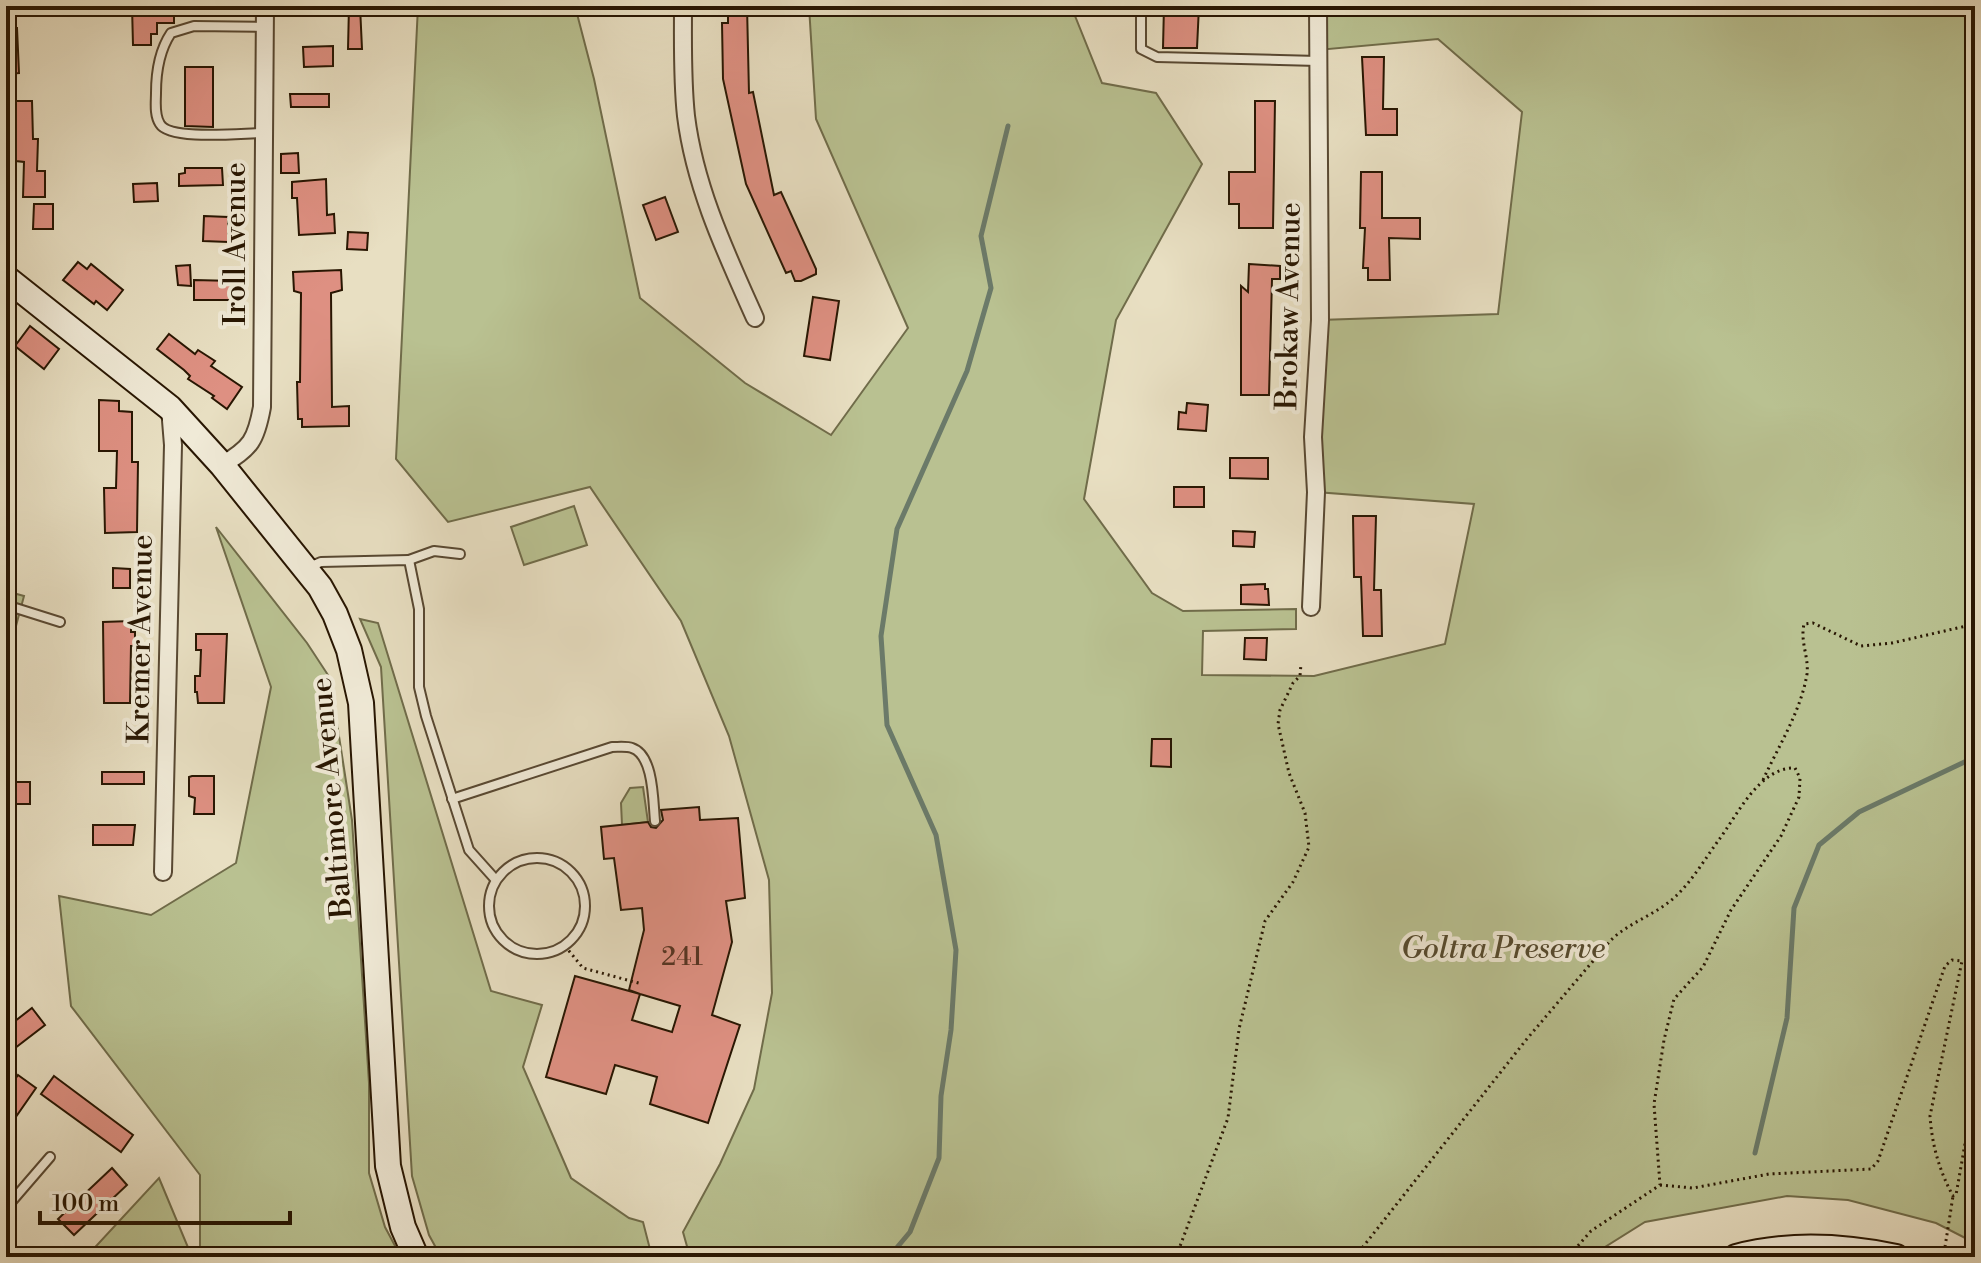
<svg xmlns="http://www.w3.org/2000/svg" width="1981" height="1263" font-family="'Libre Bodoni',serif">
	<rect width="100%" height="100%" fill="#e8dfc2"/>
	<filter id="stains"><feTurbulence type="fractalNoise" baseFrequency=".0025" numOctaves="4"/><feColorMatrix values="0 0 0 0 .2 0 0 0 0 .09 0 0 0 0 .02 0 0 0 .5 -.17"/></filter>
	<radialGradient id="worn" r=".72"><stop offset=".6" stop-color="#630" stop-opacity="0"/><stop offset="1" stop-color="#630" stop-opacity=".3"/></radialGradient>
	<g fill="#b9c191" stroke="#706c4a" stroke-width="2">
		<polygon points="418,6 575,6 594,79 640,298 745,383 831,435 908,328 816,119 809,6 1071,6 1102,83 1156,93 1202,164 1116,320 1084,499 1152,593 1183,611 1296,609 1296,629 1203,631 1202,675 1314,676 1445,644 1474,504 1316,492 1320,320 1498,314 1522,112 1438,39 1318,50 1318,6 1975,6 1975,1243 1936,1223 1848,1200 1787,1196 1645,1222 1589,1257 690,1257 683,1232 720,1164 754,1089 772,993 769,880 729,736 681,621 590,487 448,522 396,459"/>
		<polygon points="574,506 587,545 524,565 511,527"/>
		<polygon points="216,527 307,643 330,678 352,820 369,1083 369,1173 385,1227 401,1257 200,1257 200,1175 71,1006 59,896 151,915 236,863 271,687"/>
		<polygon points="6,591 24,596 16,626 6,623"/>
		<polygon points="360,619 378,623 491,991 542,1005 523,1067 571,1178 629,1218 643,1222 652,1257 441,1257 429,1235 412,1176 381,667"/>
		<polygon points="643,787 648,822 622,825 621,803 630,788"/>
		<polygon points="159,1178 192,1257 86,1257"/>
	</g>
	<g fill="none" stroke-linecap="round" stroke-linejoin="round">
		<g stroke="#6b7a69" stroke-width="5">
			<polyline points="1755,1153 1787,1018 1794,908 1819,845 1859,812 1975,757"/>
			<polyline points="889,1257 910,1232 939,1158 941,1096 951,1030 956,950 936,835 887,725 881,636 897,529 967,371 991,288 981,236 1008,126"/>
		</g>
	</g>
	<g fill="#de9082" stroke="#281602" stroke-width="2" fill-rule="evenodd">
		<polygon points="132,6 174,6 174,23 157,23 157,34 151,34 151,45 133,45"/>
		<polygon points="349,6 360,6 362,49 348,49"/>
		<polygon points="728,6 747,6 749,93 753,92 774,195 781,192 816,269 816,274 801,281 795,281 791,271 786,273 746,184 723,79 722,23 728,23"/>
		<polygon points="1164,6 1199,6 1197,48 1163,48"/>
		<polygon points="6,28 17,28 19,73 6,74"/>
		<polygon points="333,46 333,66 304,67 303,47"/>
		<polygon points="1362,57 1384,57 1383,109 1397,109 1397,135 1366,135"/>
		<polygon points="185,67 213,67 213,127 185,126"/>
		<polygon points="290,94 329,94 329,107 291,107"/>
		<polygon points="12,101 32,101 33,139 38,139 37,171 45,171 45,197 23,197 24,162 16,161 16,127 12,127"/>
		<polygon points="1255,101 1275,101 1273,228 1239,228 1239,204 1229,204 1229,172 1255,172"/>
		<polygon points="298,153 299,173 281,173 281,154"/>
		<polygon points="185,168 222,168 223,185 179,186 179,174 185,173"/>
		<polygon points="1361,172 1382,172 1382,218 1420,218 1420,239 1389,238 1390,280 1368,280 1368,268 1363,268 1365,228 1360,228"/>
		<polygon points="326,179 327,215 334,214 335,233 299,235 297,198 292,198 292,182"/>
		<polygon points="157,183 158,201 134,202 133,184"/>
		<polygon points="665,197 678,232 656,240 643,205"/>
		<polygon points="34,204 53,204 53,229 33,229"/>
		<polygon points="204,216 228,217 228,242 203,241"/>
		<polygon points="348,232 368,233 367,250 347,249"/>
		<polygon points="78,262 87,269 91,264 123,290 107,310 96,301 94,304 63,280"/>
		<polygon points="1249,264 1280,266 1280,279 1272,279 1269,395 1241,395 1241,286 1248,292"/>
		<polygon points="190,265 191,286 178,285 176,266"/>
		<polygon points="341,270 342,290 331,293 332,407 349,406 349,426 302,427 302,419 298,419 297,382 300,382 301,293 294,291 293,272"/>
		<polygon points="194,280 234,281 233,300 194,300"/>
		<polygon points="813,297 839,301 830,360 804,356"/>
		<polygon points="30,326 59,349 44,369 15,346"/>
		<polygon points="169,334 195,354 198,350 215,361 211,366 242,387 227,409 212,398 214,396 188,379 190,376 184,370 157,349"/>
		<polygon points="99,400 119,401 119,411 132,412 132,462 138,462 137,532 105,533 104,488 116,488 117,451 99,451"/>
		<polygon points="1187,403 1208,405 1206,431 1178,429 1179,412 1186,413"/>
		<polygon points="1230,458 1268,458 1268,479 1230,478"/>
		<rect x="1174" y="487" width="30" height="20"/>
		<polygon points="1353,516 1376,516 1374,590 1381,590 1382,636 1363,636 1361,577 1354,577"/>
		<polygon points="1233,531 1255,532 1254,547 1233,546"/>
		<polygon points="113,568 130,569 130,588 113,588"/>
		<polygon points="1265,584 1265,589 1268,589 1269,605 1241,604 1241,585"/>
		<polygon points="131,621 131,632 135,632 135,646 131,646 130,703 104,703 103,622"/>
		<polygon points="196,634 227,634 224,703 198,703 197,692 195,692 195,676 200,676 201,650 196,650"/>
		<polygon points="1245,638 1267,638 1266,660 1244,659"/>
		<polygon points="1152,739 1171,739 1171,767 1151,766"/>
		<rect x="102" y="772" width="42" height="12"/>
		<polygon points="192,776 214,776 214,814 194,814 195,798 189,796 189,777"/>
		<rect x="6" y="782" width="24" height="22"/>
		<path d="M699,807L700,820L738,818L745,898L726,901L732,942L712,1015L740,1025L708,1123L650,1104L657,1077L615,1065L606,1094L546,1077L575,976L640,994L629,990L644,930L642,908L621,910L614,858L604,859L601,827L648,822L651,827L656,828L663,820L661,810ZM640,994L680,1006L672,1032L632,1020Z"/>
		<polygon points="93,825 135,825 133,845 93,845"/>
		<polygon points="32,1008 45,1025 6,1055 6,1028"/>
		<polygon points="18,1075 36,1088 6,1131 6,1092"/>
		<polygon points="54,1076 133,1135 121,1152 41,1094"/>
		<polygon points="112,1168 127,1185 74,1235 58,1219"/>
	</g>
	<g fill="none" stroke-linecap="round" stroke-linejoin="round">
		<g stroke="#584832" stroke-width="12">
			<g id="lane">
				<polyline points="1141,6 1141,49 1157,57 1318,61"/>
				<path d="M263,133C243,133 170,141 160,124C154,115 156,102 156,93C156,71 159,51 171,33L194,26L265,27"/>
				<polyline points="409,560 434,551 460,554"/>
				<polyline points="309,567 321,562 409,560 419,609 419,687 426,716 469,850 495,879"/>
				<polyline points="6,605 60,622"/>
				<path d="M452,799L612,747C619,747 627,746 632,748C654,755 653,802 655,821"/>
				<circle cx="537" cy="906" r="48"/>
				<polyline points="6,1208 50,1157"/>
			</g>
		</g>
		<g stroke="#584832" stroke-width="20">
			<g id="street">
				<path d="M683,6C683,43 682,79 686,116C695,188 726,253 755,318"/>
				<path d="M222,465C251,448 256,440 262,407L265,6"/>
				<polyline points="1311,607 1316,492 1313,437 1320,320 1318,6"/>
				<polyline points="163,872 173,445 170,408"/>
			</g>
		</g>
		<g stroke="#281602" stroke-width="28">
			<g id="secondary">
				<polyline points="6,278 170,408 222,465 320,587 335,614 349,650 361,703 388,1166 403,1227 416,1257"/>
				<path d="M1736,1257C1788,1243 1843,1246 1896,1257"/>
			</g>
		</g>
		<g stroke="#281602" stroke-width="3" stroke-dasharray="2 4" stroke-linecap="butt">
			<path d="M1763,780C1778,747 1801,711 1807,674C1809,657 1800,642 1804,624L1813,623L1861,646L1892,643L1975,624"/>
			<polyline points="565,946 583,968 642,984"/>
			<path d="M1660,1185L1693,1188L1769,1174L1871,1169L1878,1161L1945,966L1952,960L1962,961L1930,1116C1932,1145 1939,1170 1953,1196L1956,1195L1975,1087"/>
			<polyline points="1945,1247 1953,1196"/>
			<polyline points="1176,1257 1228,1118 1239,1029 1265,921 1293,882 1309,847 1305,813 1289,773 1278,724 1280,710 1293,683 1300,676 1301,664"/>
			<path d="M1355,1257L1526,1040L1610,941C1629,922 1656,915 1676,896C1692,881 1705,859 1718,841C1737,816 1759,767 1795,768L1800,778L1799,797L1781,836L1731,910L1703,967L1674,999L1664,1040L1654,1104L1660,1185L1591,1231L1568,1257"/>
		</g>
		<use href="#lane" stroke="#f0ead7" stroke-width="8"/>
		<use href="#street" stroke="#f0ead7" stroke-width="16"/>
		<use href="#secondary" stroke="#f0ead7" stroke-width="24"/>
	</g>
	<g text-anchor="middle" stroke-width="8" stroke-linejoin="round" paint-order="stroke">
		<g font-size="26" fill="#563422">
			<text x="682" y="965">241</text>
		</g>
		<g font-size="30" fill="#281602" stroke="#f0ead7">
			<text transform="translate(235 244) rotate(-90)" y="10">Iroll Avenue</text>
			<text transform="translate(1288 306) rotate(-89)" y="10">Brokaw Avenue</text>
			<text transform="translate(140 639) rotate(-89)" y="10">Kremer Avenue</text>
			<text transform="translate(331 798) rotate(-95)" y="10">Baltimore Avenue</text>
		</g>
		<g font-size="30" font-style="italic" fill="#54492d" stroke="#f0ead7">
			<text x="1503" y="958">Goltra Preserve</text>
		</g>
	</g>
	<rect width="1981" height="1263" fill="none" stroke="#e8dfc2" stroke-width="32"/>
	<rect x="8" y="8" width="1965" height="1247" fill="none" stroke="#281602" stroke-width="4"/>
	<rect x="16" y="16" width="1949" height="1231" fill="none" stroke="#281602" stroke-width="2"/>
	<path d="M40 1211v12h250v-12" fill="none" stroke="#281602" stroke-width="4"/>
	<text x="52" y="1211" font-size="24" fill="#281602" stroke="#f0ead7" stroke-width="6" paint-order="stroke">100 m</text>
	<rect width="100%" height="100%" filter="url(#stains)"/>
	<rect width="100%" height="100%" fill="url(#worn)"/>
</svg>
